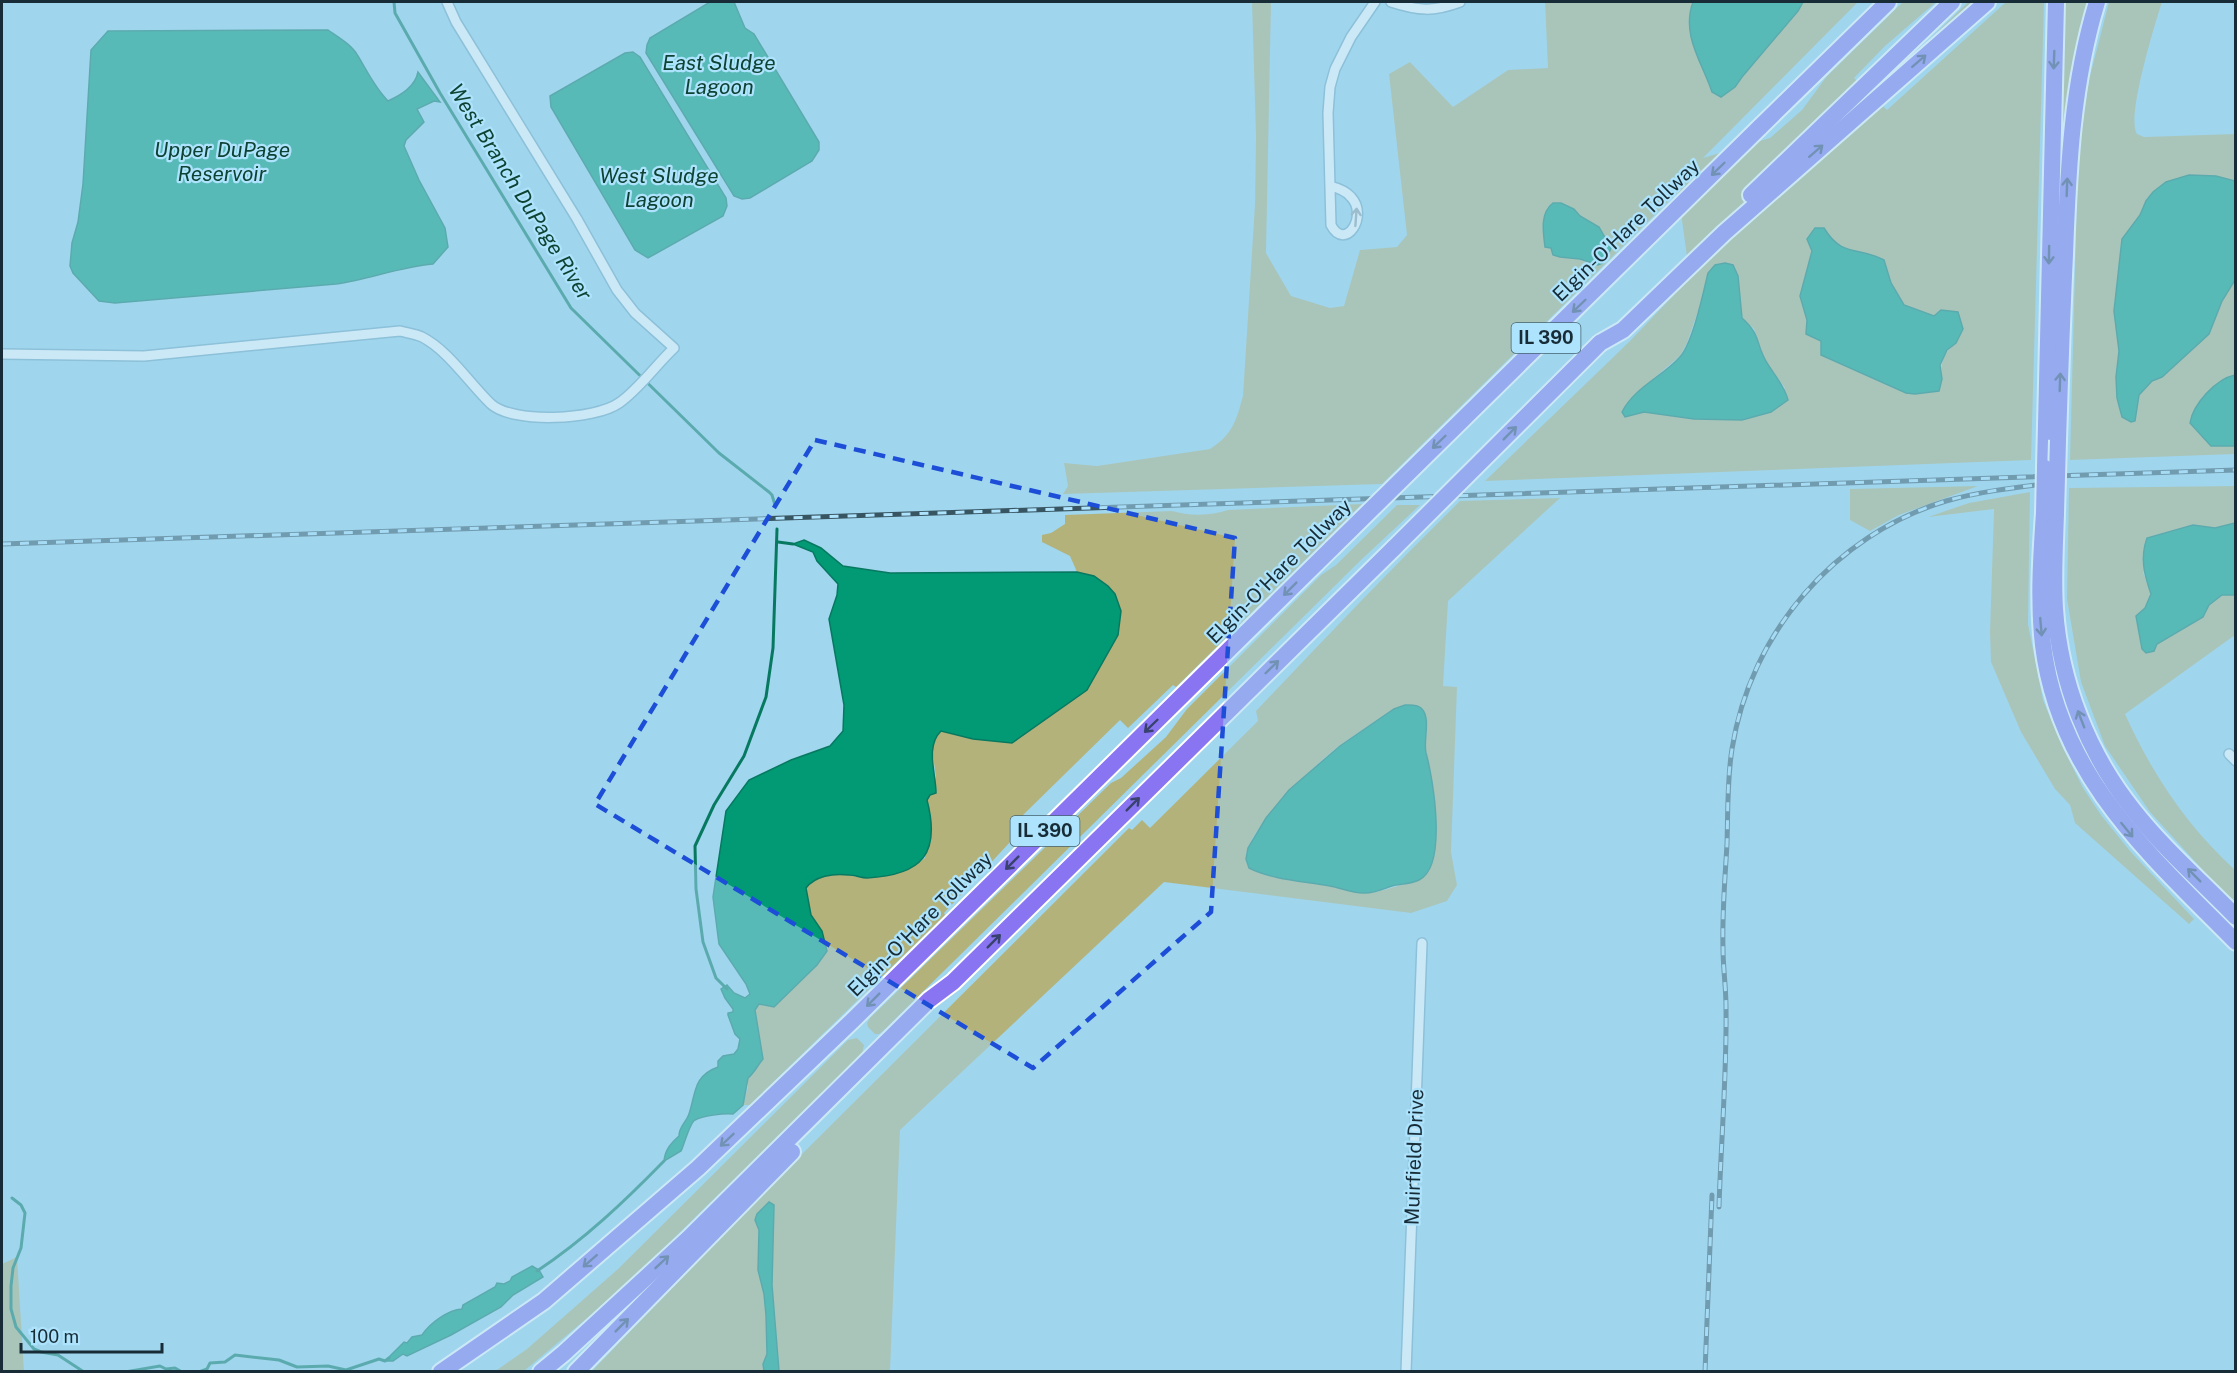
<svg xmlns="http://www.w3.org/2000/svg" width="2237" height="1373" font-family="'Public Sans',sans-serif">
	<rect width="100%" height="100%" fill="#a0d6ee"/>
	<g fill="#b3b27b" fill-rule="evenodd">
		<path d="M1252,2H1271L1266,253L1291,296L1330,308L1344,306L1360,250L1397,247L1407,235L1389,74L1410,62L1453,107L1508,70L1548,68L1545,2H1693C1682,33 1702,64 1712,92L1735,87L1742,77L1798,11L1803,2H1858L1703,158L1770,138L1802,110L1827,76L1903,2H1936L1885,46L1854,78L1887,110L2006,2H2044L2031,460L1485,481L1630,341L1690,278L1678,192L1382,484L1063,494L1068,486L1064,463L1097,466L1210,449C1233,434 1236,421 1243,396L1255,204L1256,136ZM1561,203L1574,209L1580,216L1599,227L1611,249L1586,262C1576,257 1564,259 1553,254L1551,248L1545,246C1543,230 1538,204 1561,203ZM1824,228C1842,258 1858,246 1884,260L1891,283L1904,305L1934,316L1956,343C1943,353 1940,363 1942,379L1906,393L1821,355V341L1806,334L1807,320L1800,296L1813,251ZM1738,276L1742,318L1754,329L1765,361L1785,388L1742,420L1694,419L1644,412L1625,417L1626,405L1640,390L1680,356L1687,343L1698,311Z"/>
		<polygon points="1968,2 1977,2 1929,44 1927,42"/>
		<path d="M2063,2H2088C2071,53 2065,109 2060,163Z"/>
		<path d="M2109,2H2162C2155,24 2126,118 2137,134L2144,137L2235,134V454L2070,460L2078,155L2089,80Z"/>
		<polygon points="1978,486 1899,515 1870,531 1850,520 1850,489"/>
		<path d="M2235,486V523L2215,528L2193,525L2143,572L2151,594L2145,608L2146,653L2154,651L2157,644L2203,617L2209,605L2223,595H2235V635L2125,714C2152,774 2187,826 2235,870V901L2220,889L2150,812L2105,746L2081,682L2067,599L2069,488Z"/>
		<polygon points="2030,492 2028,624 2043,700 2062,746 2083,788 2101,815 2130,851 2194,919 2189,924 2075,823 2070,805 2055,789 2021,732 1991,662 1990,632 1994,509 1928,517 1969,503"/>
		<path d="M1560,498L1448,601L1443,686L1457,687L1451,852L1457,885L1447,901L1411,913L1164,882L900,1130L890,1371H779L772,1285V1237L755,1220L759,1230L758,1270L764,1294L766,1315L767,1354L763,1364L764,1371L591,1372L781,1175L1129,828L1132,830L1142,820L1150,828L1258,721L1256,711C1323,640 1390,570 1460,501ZM1394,709L1423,743L1428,760L1419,880C1404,883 1378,894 1364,893C1355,893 1346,889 1337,887C1308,881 1276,882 1249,868C1248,865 1246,863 1246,860C1243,831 1317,763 1339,746C1357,733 1376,721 1394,709Z"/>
		<path d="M1362,504L1176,687L1173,685L1128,728L1120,720L1023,815L1026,825L944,913L945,915L750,1105H743L748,1087V1078C755,1072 757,1066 762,1059L755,1010L822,931L811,916L806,888C815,876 834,873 849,875C855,876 861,878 868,878C888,876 910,871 925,858L927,800L936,777L932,748L935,737L941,731L951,733L1094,576L1077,572L1070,556L1042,542V535L1051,533L1065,524V515L1172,511C1190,516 1210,516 1228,510Z"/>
		<polygon points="1397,505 1420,505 1361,560 883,1031 879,1034 875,1034 868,1027 867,1023 870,1018 1111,783 1121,778 1166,737 1187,709 1321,575 1336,565"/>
		<polygon points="857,1038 864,1045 862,1054 622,1289 524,1371 494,1372 527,1349 618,1269 848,1040"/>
		<polygon points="17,1257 24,1371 2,1371 2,1264"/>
	</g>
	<g fill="#019a74" stroke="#087961" stroke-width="1.5">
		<polygon points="710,2 734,2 745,28 754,34 819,142 819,150 812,161 750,198 742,199 734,196 646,53 647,45 650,38"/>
		<path d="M1693,2H1803L1798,11L1742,77L1735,87L1721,97L1712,92C1702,62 1681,35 1693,2Z"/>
		<path d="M328,30C338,37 352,45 358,56C367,71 375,88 388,101C401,95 415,87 418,72L440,102L434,101L417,109L424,122L406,140L404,146L419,180L445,228L448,247L433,264C400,267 369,279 336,284L115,303L99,301L73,273L70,266L72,243L78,222L83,184L91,50L108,31Z"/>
		<polygon points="633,52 640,57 726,198 727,206 723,216 648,258 635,250 551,107 550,96 625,53"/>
		<polygon points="2189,175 2216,176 2235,181 2235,280 2222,301 2209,334 2162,377 2152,381 2139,395 2135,421 2131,422 2122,417 2117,398 2116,377 2119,351 2114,311 2122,239 2140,215 2146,201 2153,192 2166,182"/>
		<path d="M1553,203H1561L1574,209L1580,216L1599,227L1611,248L1605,262L1598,265L1580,259L1560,257L1553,255L1551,248L1545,247C1543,231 1540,213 1553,203Z"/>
		<path d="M1815,228H1824C1842,258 1858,246 1884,260L1891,283L1904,305L1934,316L1941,310L1958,312L1963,329L1956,343L1947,350L1940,365L1942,379L1939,391L1915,394L1906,393L1821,355V341L1806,334L1807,320L1800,296L1812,251L1807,239Z"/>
		<path d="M1725,263L1733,265L1738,276L1742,318C1762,336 1755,344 1767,363C1775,376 1784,385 1788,400L1771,412L1742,420L1694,419L1644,412L1625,417L1622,412C1635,387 1662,377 1680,357C1693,342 1703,294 1708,273L1715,265Z"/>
		<path d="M2235,375V446H2211L2190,423C2193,404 2216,379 2235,375Z"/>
		<path d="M2235,523V595H2222L2209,605L2203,617L2157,644L2154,651L2146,653L2142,649L2136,616L2145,608L2151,594C2144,574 2140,558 2147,538L2193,525L2215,528Z"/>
		<path d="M804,540L821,548L843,566L890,573L1077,572L1094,576L1108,586L1115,594L1121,611L1118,635L1087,690L1012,743L973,739L941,731C925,747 936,773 936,793L930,795L927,800C941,854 922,875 867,878C861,878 855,875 849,875C833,873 815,876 806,888L811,915L822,931L827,951L817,965L774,1007L759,1004L755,1010L763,1059C757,1066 755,1072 748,1078L743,1105L733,1114C724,1113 702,1116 695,1120C690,1122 684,1145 681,1151L664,1161C665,1150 671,1143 679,1136C679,1126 686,1123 689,1114C696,1093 693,1076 718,1067V1061L723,1056L734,1054L738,1049L740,1039L735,1034L728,1015V1013L733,1012V1009L725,998L721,989L727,985L734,993L745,998L750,994L746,984L719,944L713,897L726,811L749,780L791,760L830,746L843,731L844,705L829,619L837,595L838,584L817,561L813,552L793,544Z"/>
		<path d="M1405,705C1410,705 1418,704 1422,709C1431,719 1423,740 1426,753C1433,778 1448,866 1419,880C1411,884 1400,884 1392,886C1383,889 1375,893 1365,893C1354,894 1341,888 1330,886C1303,881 1273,880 1249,868L1246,859L1248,848L1266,818L1289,790L1340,746L1394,709Z"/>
		<polygon points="769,1202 774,1205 772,1285 779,1371 764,1371 763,1364 767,1354 766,1315 764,1294 758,1270 759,1230 755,1220 757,1214"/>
		<path d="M532,1266L539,1270L543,1277L513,1295L501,1307L451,1335L407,1356L403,1354L393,1361H385L404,1342L407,1343L412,1337L422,1335C430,1323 448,1310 462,1309L463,1305L495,1287L497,1283L504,1284L510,1281L512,1277Z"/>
	</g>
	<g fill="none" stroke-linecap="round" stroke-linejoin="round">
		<g stroke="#087961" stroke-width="3">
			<polyline points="394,2 395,13 440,93 571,308 719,453 769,492 772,495 775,505"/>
			<polyline points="778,542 793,544"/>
			<polyline points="727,989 716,978 703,942 696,889 695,846 714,805 744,756 766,697 773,648 777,529"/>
			<polyline points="12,1198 21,1205 25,1213 21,1248 13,1268 11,1286 11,1309 16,1327 34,1349 41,1352 58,1355 84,1372"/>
			<path d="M537,1271C584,1240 625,1201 664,1161"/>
			<polyline points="125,1372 160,1366 166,1369 175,1368 182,1372"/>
			<polyline points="184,1372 191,1372"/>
			<polyline points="199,1372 207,1369 210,1363 225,1362 235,1355 279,1360 297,1367 328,1366 346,1370 379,1359 385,1361 389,1358"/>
		</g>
		<g stroke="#74a8bf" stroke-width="12">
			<g id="street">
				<path d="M1391,2C1419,11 1433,12 1460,2"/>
				<path d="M1330,186C1338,188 1346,191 1351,197C1369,216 1345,252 1331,225L1328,113L1330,87L1335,69L1351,37L1375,2"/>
				<path d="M2,354L144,356L400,331C407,333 416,334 422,337C448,350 470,384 491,404C513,424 595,420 619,403C638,390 656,365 674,348L635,313L617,290L577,219L456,22L447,2"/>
				<polyline points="2229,754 2236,761"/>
				<polyline points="1406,1372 1422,943"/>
			</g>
		</g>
		<g stroke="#fff" stroke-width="20">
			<g id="highway">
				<polyline points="1759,128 1888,2"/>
				<polyline points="1751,195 1952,2"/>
				<polyline points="1600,343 1623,330 1724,233 1987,2"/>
				<path d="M2058,440C2060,378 2062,316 2065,254C2068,168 2072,84 2097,2"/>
				<polyline points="2045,468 2056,2"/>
				<path d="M2044,513C2041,557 2038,601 2043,645C2059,776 2149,854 2236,942"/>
				<path d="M2056,513C2055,545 2053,577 2055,609C2060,682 2088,754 2134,811C2164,849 2202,882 2236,917"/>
				<polyline points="441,1372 544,1301 698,1168 852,1021 1332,548"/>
				<polyline points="541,1372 564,1353 689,1238 929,1000 953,982 1394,548"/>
				<polyline points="576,1372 792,1152"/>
			</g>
		</g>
		<use href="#street" stroke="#fff" stroke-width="9"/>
		<use href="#highway" stroke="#8975f2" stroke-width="16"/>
		<g stroke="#385562" stroke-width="5">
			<g id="rail">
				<polyline points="2,544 2236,470"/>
				<path d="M1719,1207C1721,1140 1727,1073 1726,1007C1726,987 1723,968 1723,948C1722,913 1725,879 1727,844C1728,812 1727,780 1732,749C1750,634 1834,535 1946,501C1978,492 2011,488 2044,484"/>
				<polyline points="1705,1372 1712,1195"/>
			</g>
		</g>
		<use href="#rail" stroke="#ade3fc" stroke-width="3" stroke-dasharray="9" stroke-linecap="butt"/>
		<g stroke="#fff" stroke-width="20" stroke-linecap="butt">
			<g id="highway-bridge">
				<polyline points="2044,513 2045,468"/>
				<polyline points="2056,513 2058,440"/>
				<polyline points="1332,548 1759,128"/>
				<polyline points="1394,548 1600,343"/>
			</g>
		</g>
		<use href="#highway-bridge" stroke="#8975f2" stroke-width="16"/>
	</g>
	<defs><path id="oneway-shaft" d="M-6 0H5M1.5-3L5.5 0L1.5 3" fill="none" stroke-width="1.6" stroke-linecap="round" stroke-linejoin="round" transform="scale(1.5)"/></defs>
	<g stroke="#39426e">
		<use href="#oneway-shaft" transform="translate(2054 60) rotate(92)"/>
		<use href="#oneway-shaft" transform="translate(1919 61) rotate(-41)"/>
		<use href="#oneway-shaft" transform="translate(1816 151) rotate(-41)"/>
		<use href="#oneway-shaft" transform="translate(1718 169) rotate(136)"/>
		<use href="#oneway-shaft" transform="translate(2067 187) rotate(-88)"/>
		<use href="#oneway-shaft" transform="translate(2049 255) rotate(91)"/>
		<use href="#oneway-shaft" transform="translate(1579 306) rotate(136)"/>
		<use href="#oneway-shaft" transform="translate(2060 382) rotate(-88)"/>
		<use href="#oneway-shaft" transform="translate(1510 433) rotate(-45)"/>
		<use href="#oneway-shaft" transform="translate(1439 442) rotate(136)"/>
		<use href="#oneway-shaft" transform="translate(1290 589) rotate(135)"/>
		<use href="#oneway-shaft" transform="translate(2041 627) rotate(85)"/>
		<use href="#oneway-shaft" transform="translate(1272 667) rotate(-44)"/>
		<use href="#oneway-shaft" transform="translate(2081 719) rotate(-111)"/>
		<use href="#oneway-shaft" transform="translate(1151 726) rotate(136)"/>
		<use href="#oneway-shaft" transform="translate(1133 804) rotate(-45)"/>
		<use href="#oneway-shaft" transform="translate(2127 830) rotate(51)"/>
		<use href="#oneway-shaft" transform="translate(1012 863) rotate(135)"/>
		<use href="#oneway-shaft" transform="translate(2194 875) rotate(-135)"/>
		<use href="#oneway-shaft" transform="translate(994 941) rotate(-45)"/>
		<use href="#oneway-shaft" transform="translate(873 1000) rotate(135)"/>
		<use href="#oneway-shaft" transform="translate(727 1140) rotate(137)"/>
		<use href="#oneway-shaft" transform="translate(590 1261) rotate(139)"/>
		<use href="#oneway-shaft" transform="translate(662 1262) rotate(-43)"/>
		<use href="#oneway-shaft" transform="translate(622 1325) rotate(-45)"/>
	</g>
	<use stroke="#97a0a5" href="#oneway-shaft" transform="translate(1356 217) rotate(-86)"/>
	<path d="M0 0H2237V1373H0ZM815,440L1235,538L1211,912L1033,1068L595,804Z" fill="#a0d6ee" fill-opacity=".55" fill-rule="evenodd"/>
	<path fill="none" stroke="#1d4ed8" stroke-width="4.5" stroke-dasharray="12 8" stroke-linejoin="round" d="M815,440L1235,538L1211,912L1033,1068L595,804Z"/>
	<g text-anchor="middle" stroke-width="4.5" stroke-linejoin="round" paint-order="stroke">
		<g fill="#ade3fc" stroke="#446371" stroke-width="1.5">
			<rect x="1511.5" y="323" width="69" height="30" rx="4.5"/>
			<rect x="1010.5" y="816" width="69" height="30" rx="4.5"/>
		</g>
		<g font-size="18" font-weight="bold" fill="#172c36">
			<text x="1546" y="344">IL 390</text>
			<text x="1045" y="837">IL 390</text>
		</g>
		<g font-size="20" fill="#172c36" stroke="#ade3fc">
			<text transform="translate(1626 230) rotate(-44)" y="7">Elgin-O'Hare Tollway</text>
			<text transform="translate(1279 571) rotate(-45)" y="7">Elgin-O'Hare Tollway</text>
			<text transform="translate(920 924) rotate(-45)" y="7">Elgin-O'Hare Tollway</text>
			<text transform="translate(1414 1157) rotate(-88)" y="7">Muirfield Drive</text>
		</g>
		<g font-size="21" font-style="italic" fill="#0e4232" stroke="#ade3fc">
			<text x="719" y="70">East Sludge<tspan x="719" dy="24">Lagoon</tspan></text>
			<text x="222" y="157">Upper DuPage<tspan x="222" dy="24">Reservoir</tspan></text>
			<text x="659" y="183">West Sludge<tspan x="659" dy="24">Lagoon</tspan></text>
			<text transform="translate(520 192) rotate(58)" y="7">West Branch DuPage River</text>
		</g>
	</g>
	<rect width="2237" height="1373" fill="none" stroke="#172c36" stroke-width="6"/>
	<path d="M21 1343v9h141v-9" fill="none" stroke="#172c36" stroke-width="3"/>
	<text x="30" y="1343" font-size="18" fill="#172c36" stroke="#ade3fc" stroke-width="4.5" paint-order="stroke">100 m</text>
</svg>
